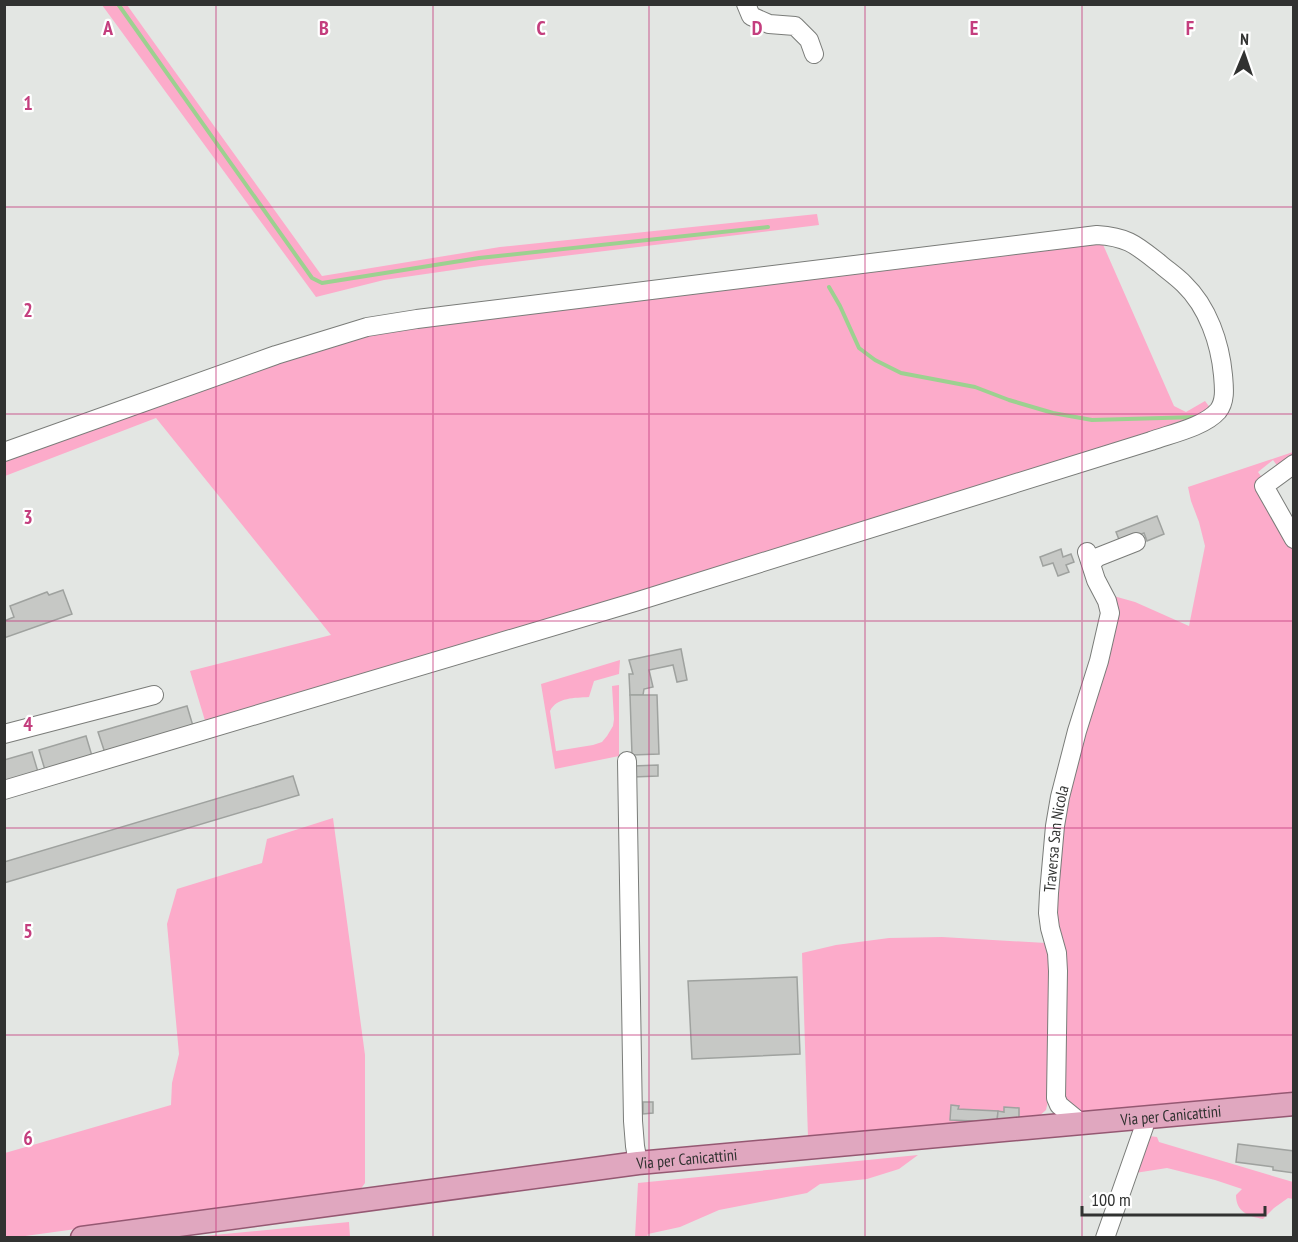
<svg xmlns="http://www.w3.org/2000/svg" width="1298" height="1242" font-family="'PT Sans Narrow',sans-serif">
	<rect width="100%" height="100%" fill="#e3e6e3"/>
	<g fill="#fcabca">
		<polygon points="102,5 127,5 322,276 500,247 817,214 819,225 481,266 384,280 316,297"/>
		<polygon points="1101,240 1174,406 1186,412 1205,401 1211,409 1191,422 631,598 206,724 190,671 331,635 156,418 5,476 5,457 357,336"/>
		<polygon points="1293,452 1293,457 1279,468 1273,460 1258,472 1263,479 1293,547 1293,1098 1085,1117 1063,1101 1055,864 1110,595 1135,602 1189,626 1205,546 1199,522 1191,501 1188,487"/>
		<path d="M620,660L619,674L594,681L589,697C575,698 557,697 550,711L556,751L593,745L602,742L607,736L613,726L614,719L612,686L619,685V756L555,769L541,684Z"/>
		<polygon points="333,818 365,1055 365,1183 360,1190 18,1237 5,1238 5,1153 171,1105 172,1083 179,1054 167,924 177,889 262,863 267,839"/>
		<polygon points="942,937 1046,943 1051,953 1049,1097 1046,1110 1037,1118 808,1137 802,953 836,945 889,938"/>
		<path d="M1149,1136L1157,1137L1159,1142L1293,1182V1199L1288,1198L1274,1208L1263,1219C1248,1216 1236,1212 1236,1195L1242,1189L1215,1180L1167,1168L1135,1173Z"/>
		<polygon points="918,1155 899,1169 867,1179 820,1184 807,1193 719,1210 680,1227 648,1234 647,1237 635,1237 638,1183"/>
		<polygon points="349,1222 350,1237 193,1237"/>
	</g>
	<g fill="none" stroke-linecap="round" stroke-linejoin="round">
		<g stroke="#9cd190" stroke-width="4">
			<polyline points="118,4 312,278 322,283 479,258 768,227"/>
			<polyline points="829,287 840,306 859,348 875,360 901,373 975,387 1009,400 1053,413 1092,420 1197,417"/>
		</g>
	</g>
	<g fill="#c6c8c5" stroke="#9fa29f" stroke-width="1.5">
		<polygon points="1157,516 1164,534 1147,541 1144,533 1120,542 1116,532"/>
		<polygon points="1061,549 1063,557 1071,554 1074,562 1066,565 1069,572 1058,576 1053,563 1043,566 1040,557"/>
		<polygon points="63,590 72,614 4,638 4,621 14,617 10,606 47,592 49,595"/>
		<polygon points="681,649 687,680 677,682 673,665 649,670 653,687 644,689 643,695 630,695 629,674 633,674 629,660"/>
		<polygon points="630,695 657,695 659,754 632,755"/>
		<polygon points="187,706 193,726 105,753 98,732"/>
		<polygon points="86,736 92,756 45,770 39,750"/>
		<polygon points="32,752 38,772 4,782 4,760"/>
		<polygon points="658,765 658,776 633,777 633,766"/>
		<polygon points="293,776 299,795 4,883 4,862"/>
		<polygon points="797,977 800,1054 692,1059 688,981"/>
		<polygon points="643,1102 653,1102 653,1113 643,1114"/>
		<polygon points="951,1105 959,1106 958,1109 998,1111 997,1122 950,1120"/>
		<polygon points="1004,1107 1019,1108 1019,1120 997,1122 998,1111 1004,1112"/>
		<polygon points="1238,1144 1294,1151 1294,1173 1273,1170 1273,1167 1236,1162"/>
	</g>
	<g fill="none" stroke-linecap="round" stroke-linejoin="round">
		<g stroke="#7a7c79" stroke-width="20">
			<g id="minor">
				<polyline points="746,4 751,16 769,24 795,26 809,40 814,54"/>
				<path d="M4,452L276,355L367,327L417,319L1097,235C1128,237 1136,245 1159,263C1167,270 1176,276 1184,284C1208,307 1220,343 1223,375C1224,387 1226,401 1218,411C1204,427 1170,434 1151,441L635,602L4,790"/>
				<polyline points="1294,464 1264,486 1294,539"/>
				<polyline points="1091,563 1098,557 1136,542"/>
				<polyline points="4,734 154,695"/>
				<polyline points="627,761 633,1121 635,1146 638,1163"/>
				<path id="s1" d="M1081,1123L1059,1105L1056,1098L1058,971L1057,953L1050,928L1048,913L1049,893L1055,826L1060,797L1077,731L1099,661L1110,613L1107,601L1096,580L1087,552"/>
				<polyline points="1105,1238 1144,1127"/>
			</g>
		</g>
		<g stroke="#955872" stroke-width="25">
			<g id="major">
				<path id="s2" d="M82,1238L638,1163L1294,1104"/>
			</g>
		</g>
		<use href="#minor" stroke="#fff" stroke-width="18"/>
		<use href="#major" stroke="#e0a7bf" stroke-width="22"/>
	</g>
	<path fill="none" stroke="#c43e7e" stroke-width="1.5" stroke-opacity="0.55" d="M216,4V1238M433,4V1238M649,4V1238M865,4V1238M1082,4V1238M4,207H1294M4,414H1294M4,621H1294M4,828H1294M4,1035H1294"/>
	<g text-anchor="middle" stroke-width="4.5" stroke-linejoin="round" paint-order="stroke">
		<g font-size="16" fill="#313231" stroke="#fff">
			<text dy="6" stroke="none"><textPath href="#s1" startOffset="297">Traversa San Nicola</textPath></text>
			<text dy="6" stroke="none"><textPath href="#s2" startOffset="1096">Via per Canicattini</textPath></text>
			<text dy="6" stroke="none"><textPath href="#s2" startOffset="610">Via per Canicattini</textPath></text>
		</g>
	</g>
	<g font-size="20" text-anchor="middle" font-weight="bold" fill="#c43e7e" stroke="#fff" stroke-width="4.5" stroke-linejoin="round" paint-order="stroke">
		<text x="108" y="35">A</text>
		<text x="324" y="35">B</text>
		<text x="541" y="35">C</text>
		<text x="757" y="35">D</text>
		<text x="974" y="35">E</text>
		<text x="1190" y="35">F</text>
		<text x="28" y="110">1</text>
		<text x="28" y="317">2</text>
		<text x="28" y="524">3</text>
		<text x="28" y="731">4</text>
		<text x="28" y="938">5</text>
		<text x="28" y="1145">6</text>
	</g>
	<rect width="1298" height="1242" fill="none" stroke="#313231" stroke-width="12"/>
	<g transform="translate(1244 54) rotate(2)" stroke="#ffffff" stroke-width="4.5" paint-order="stroke">
	<path d="M0-4.5L10 22L0 15L-10 22Z" fill="#313231"/>
	<text y="-9" font-size="16" font-weight="bold" text-anchor="middle" fill="#313231">N</text>
	</g>
	<path d="M1082 1206v9h183v-9" fill="none" stroke="#313231" stroke-width="3"/>
	<text x="1091" y="1206" font-size="18" fill="#313231" stroke="#ffffff" stroke-width="4.5" paint-order="stroke">100 m</text>
</svg>
